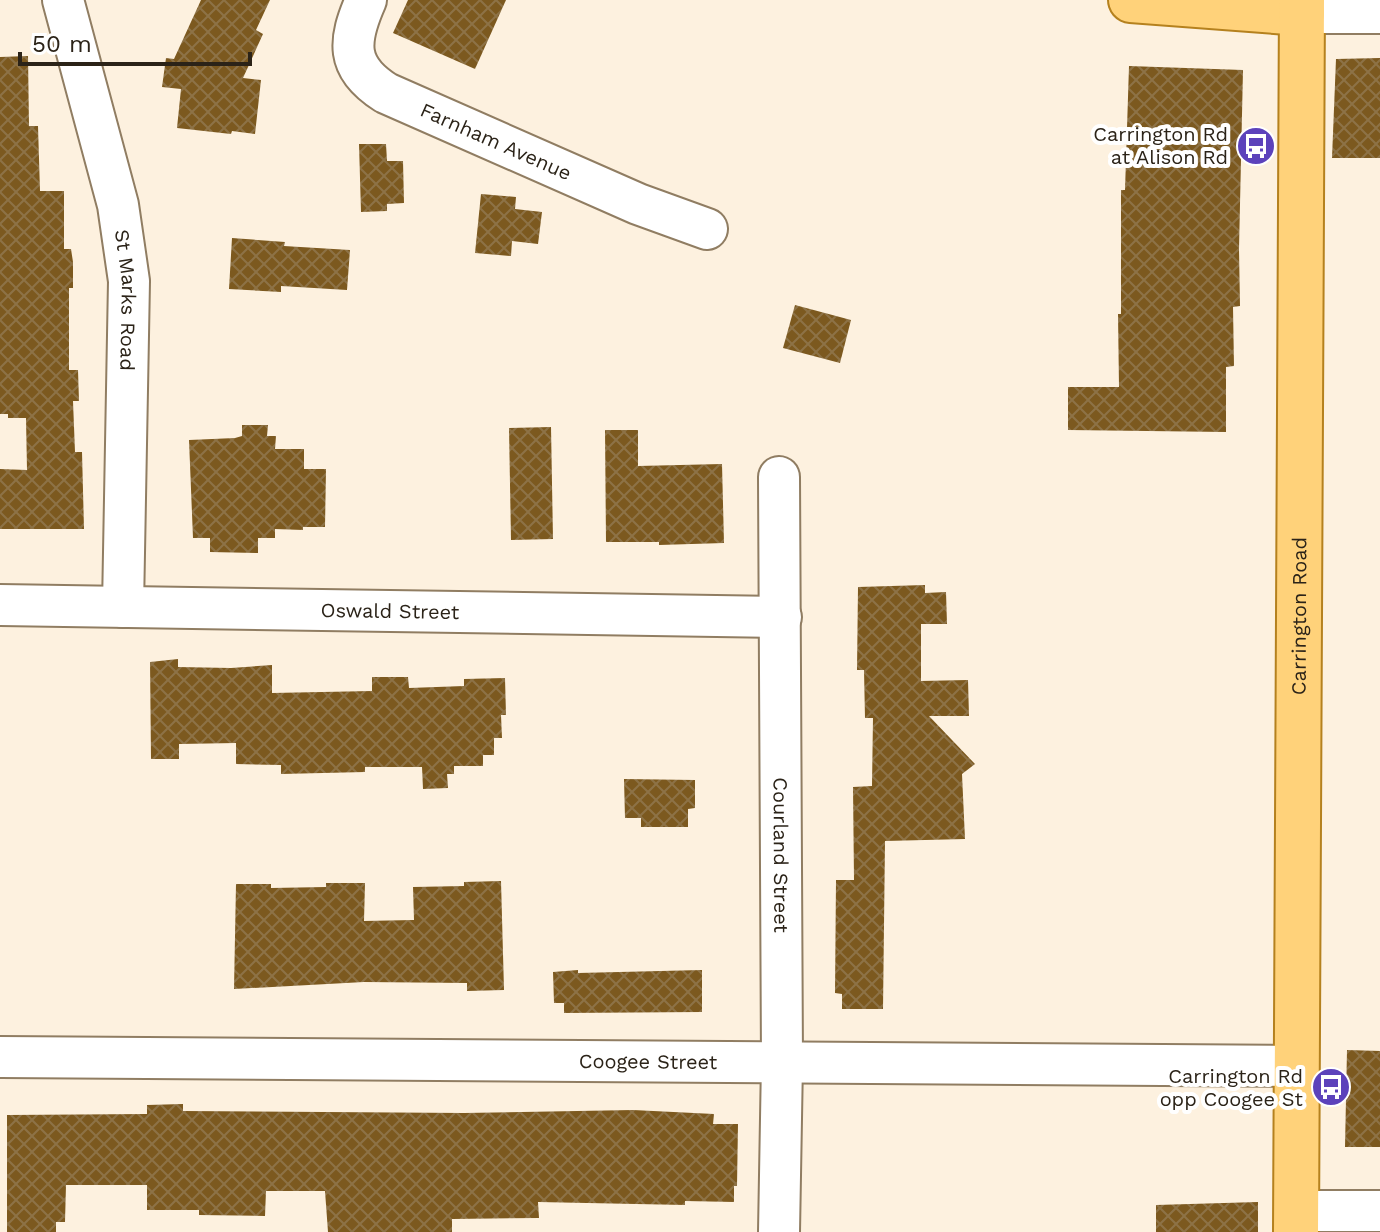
<svg xmlns="http://www.w3.org/2000/svg" width="1380" height="1232" font-family="'Work Sans',sans-serif">
	<defs>
		<pattern id="building-cross-hatch" width="8" height="8" patternUnits="userSpaceOnUse" patternTransform="scale(2)"><rect width="8" height="8" fill="#7c591f"/><path d="M0 0l8 8M0 8l8-8" fill="none" stroke="#8d7246"/></pattern>
	</defs>
	<rect width="100%" height="100%" fill="#fdf1df"/>
	<g fill="url(#building-cross-hatch)">
		<polygon points="201,0 270,0 256,30 263,34 243,78 261,80 255,134 232,131 231,134 177,128 181,89 162,87 166,58 174,59"/>
		<polygon points="408,0 506,0 475,69 393,33"/>
		<polygon points="28,56 29,126 38,126 40,191 64,191 64,249 71,249 73,262 73,288 69,288 69,370 78,370 79,401 73,401 75,452 82,452 84,529 0,529 0,469 27,470 26,418 8,418 8,414 0,414 0,57"/>
		<polygon points="1380,58 1380,158 1332,158 1336,59"/>
		<polygon points="1129,66 1243,70 1239,249 1240,306 1233,307 1234,366 1226,367 1226,432 1068,430 1068,387 1119,387 1118,314 1121,314 1121,190 1125,190"/>
		<polygon points="359,144 386,144 387,161 403,161 404,203 387,204 387,211 361,212"/>
		<polygon points="481,194 516,197 515,209 542,212 538,244 512,241 511,256 475,253"/>
		<polygon points="232,238 285,242 284,246 350,250 347,290 281,286 281,292 229,289"/>
		<polygon points="795,305 851,320 840,363 783,348"/>
		<polygon points="242,425 268,425 267,436 276,436 275,449 304,449 304,469 326,469 325,527 303,527 303,530 275,529 275,538 258,538 258,553 210,552 210,538 193,538 189,440 235,438 242,436"/>
		<polygon points="551,427 553,539 511,540 509,428"/>
		<polygon points="605,430 638,430 638,466 722,464 724,543 659,545 659,542 606,542"/>
		<polygon points="925,585 925,593 946,592 947,624 921,624 921,681 968,680 969,716 929,716 975,764 962,774 965,839 885,841 883,1009 842,1009 842,994 835,993 836,880 854,880 853,787 872,786 873,718 865,718 864,670 857,670 858,587"/>
		<polygon points="178,659 178,667 231,668 272,665 272,693 372,691 372,677 408,677 409,688 464,686 464,679 505,678 506,715 501,715 502,738 494,738 494,755 483,755 483,766 454,766 454,774 447,774 448,788 423,789 422,767 365,767 365,772 281,774 281,765 236,764 236,743 179,744 179,759 151,759 150,662"/>
		<polygon points="624,779 695,780 695,808 688,809 688,827 641,827 641,818 625,818"/>
		<polygon points="501,881 504,990 467,991 467,983 364,982 234,989 236,884 271,884 271,888 326,887 326,883 365,883 364,921 414,920 413,887 464,886 464,882"/>
		<polygon points="578,970 578,973 702,970 702,1012 564,1013 564,1003 554,1003 553,972"/>
		<polygon points="1347,1050 1380,1051 1380,1147 1345,1147"/>
		<polygon points="183,1104 183,1111 464,1113 633,1110 714,1114 713,1124 738,1124 737,1186 734,1186 734,1202 685,1201 685,1205 538,1202 539,1218 452,1219 452,1232 328,1232 325,1191 266,1191 265,1216 199,1215 199,1210 147,1210 147,1185 66,1185 65,1222 56,1222 56,1232 7,1232 7,1115 147,1114 147,1105"/>
		<polygon points="1258,1202 1258,1232 1156,1232 1156,1205"/>
	</g>
	<g fill="none" stroke-linecap="round" stroke-linejoin="round">
		<g stroke="#907d62" stroke-width="44">
			<g id="minor">
				<path id="s1" d="M63,0L118,205L129,281L123,607"/>
				<path id="s2" d="M366,0C348,41 345,67 386,93L638,204L707,229"/>
				<polyline points="1302,13 1380,13"/>
				<path id="s3" d="M779,477L782,1062L779,1232"/>
				<path id="s4" d="M0,605L781,617"/>
				<path id="s5" d="M0,1057L1298,1066"/>
				<polyline points="1296,1211 1380,1211"/>
			</g>
		</g>
		<g stroke="#b5811e" stroke-width="48">
			<g id="major">
				<polyline points="1131,0 1302,13"/>
				<path id="s6" d="M1296,1232L1302,0"/>
			</g>
		</g>
		<use href="#minor" stroke="#fff" stroke-width="40"/>
		<use href="#major" stroke="#ffd27a" stroke-width="44"/>
	</g>
	<defs>
		<g id="bus-disc" transform="scale(2)"><circle r="9.5" fill="#5c42bb" stroke="#fff"/><path d="M-5-6H5V4H4V6H2V4H-2V6H-4V4H-5ZM-3.5-4V0h7V-4ZM-3.5 1.2v1.5H-2V1.2ZM2 1.2v1.5H3.5V1.2Z" fill="#fff"/></g>
	</defs>
	<g fill-rule="evenodd">
		<use href="#bus-disc" x="1256" y="146"/>
		<use href="#bus-disc" x="1331" y="1087"/>
	</g>
	<g text-anchor="middle" stroke-width="8" stroke-linejoin="round" paint-order="stroke">
		<g font-size="20" fill="#2b2318" stroke="#fff" text-anchor="end">
			<text x="1228" y="141">Carrington Rd<tspan x="1228" dy="23">at Alison Rd</tspan></text>
			<text x="1303" y="1083">Carrington Rd<tspan x="1303" dy="23">opp Coogee St</tspan></text>
		</g>
		<g font-size="20" fill="#2b2318" stroke="#fff">
			<text dy="7" stroke="none"><textPath href="#s2" startOffset="228">Farnham Avenue</textPath></text>
			<text dy="7" stroke="none"><textPath href="#s1" startOffset="308">St Marks Road</textPath></text>
			<text dy="7" stroke="none"><textPath href="#s4" startOffset="390">Oswald Street</textPath></text>
			<text dy="7" stroke="none"><textPath href="#s6" startOffset="616">Carrington Road</textPath></text>
			<text dy="7" stroke="none"><textPath href="#s3" startOffset="378">Courland Street</textPath></text>
			<text dy="7" stroke="none"><textPath href="#s5" startOffset="648">Coogee Street</textPath></text>
		</g>
	</g>
	<path d="M20 52v12h230v-12" fill="none" stroke="#2b2318" stroke-width="4"/>
	<text x="32" y="52" font-size="24" fill="#2b2318" stroke="#ffffff" stroke-width="6" paint-order="stroke">50 m</text>
</svg>
